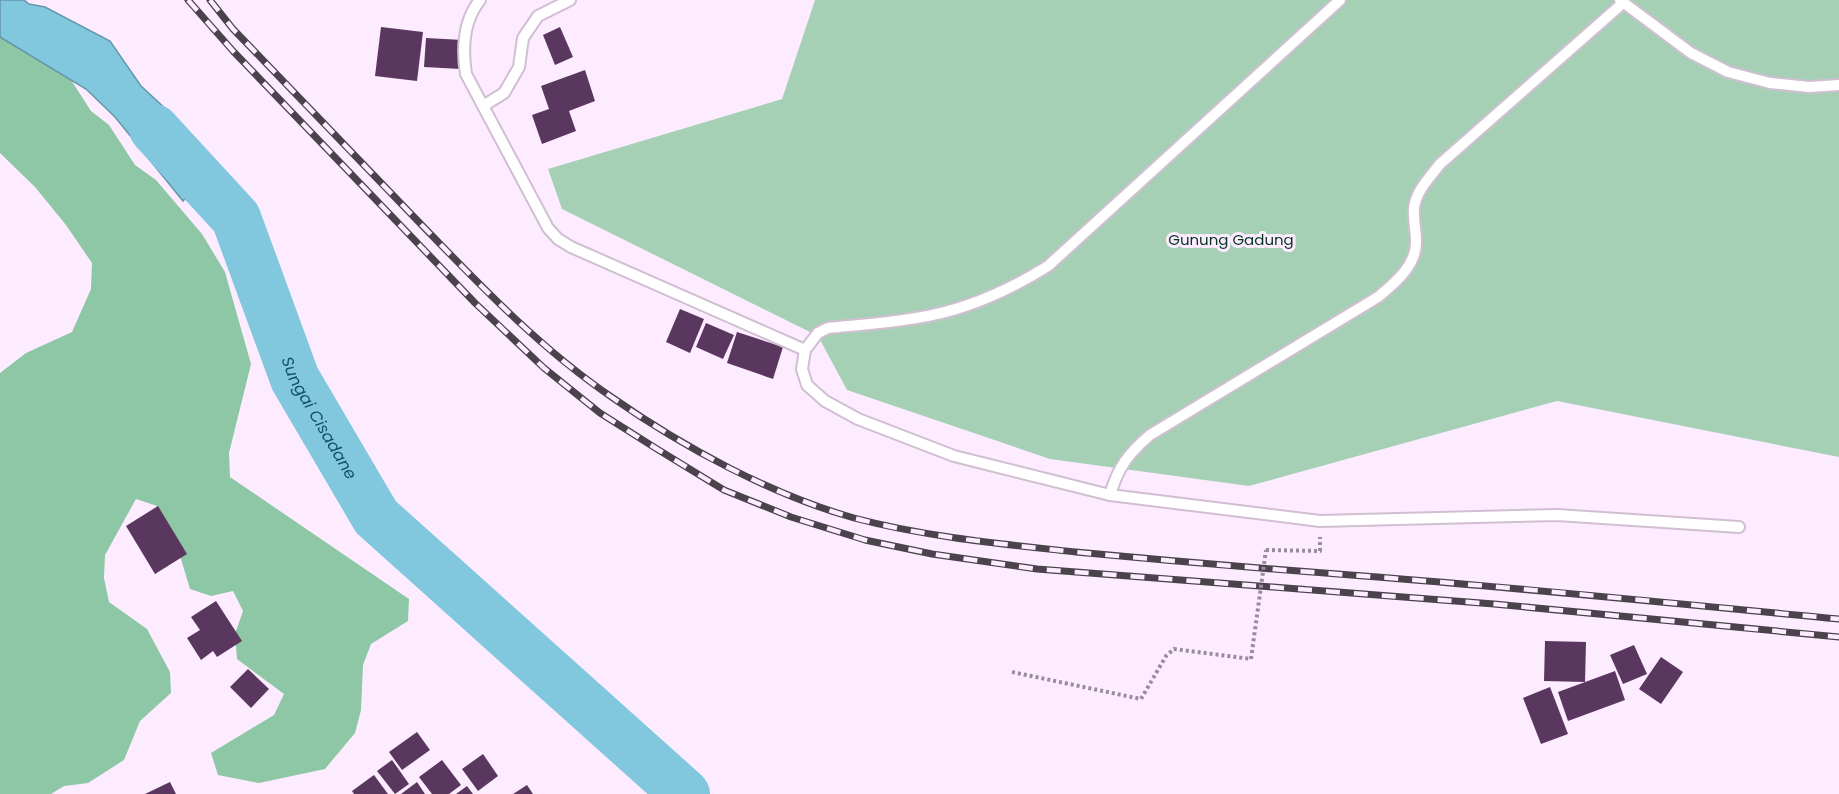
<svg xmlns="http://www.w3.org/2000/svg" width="1839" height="794" font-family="Poppins,sans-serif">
	<rect width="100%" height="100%" fill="#fdecff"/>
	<polygon fill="#a6d0b6" points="815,0 1839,0 1839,457 1557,401 1249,486 1050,459 847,390 818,336 562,209 548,169 782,99"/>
	<polygon fill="#8ec7a5" points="0,24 62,66 91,111 109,125 135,165 156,180 202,234 225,272 251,364 229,453 230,477 409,599 408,621 371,644 363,665 361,710 355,733 325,769 259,783 218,775 211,753 274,715 284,694 237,659 235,634 243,611 233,591 211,596 190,589 177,546 157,506 136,499 105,555 104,578 109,602 147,629 170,672 171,693 140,721 124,760 88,783 64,786 51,794 0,794 0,373 26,353 72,332 91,289 92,263 66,225 35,187 0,153"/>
	<polygon fill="#81c8de" stroke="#6696a7" stroke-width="1.5" points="0,0 24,0 29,4 45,7 110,41 141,86 168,111 200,154 214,165 183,201 115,117 86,89 0,37"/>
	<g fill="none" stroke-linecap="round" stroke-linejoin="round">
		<path stroke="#81c8de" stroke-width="50" id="s1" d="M154,129L236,218L295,379L376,517L685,794"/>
	</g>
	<g fill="#5a375e">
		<polygon points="381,27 423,32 417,81 375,76"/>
		<polygon points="560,27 573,57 555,65 543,35"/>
		<polygon points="426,38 463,40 461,69 424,67"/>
		<polygon points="585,70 595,101 569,111 576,131 542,144 532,115 549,109 541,86"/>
		<polygon points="680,309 704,319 690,353 666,342"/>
		<polygon points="706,323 734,335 723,359 696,347"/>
		<polygon points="737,332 783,347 773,379 727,363"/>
		<polygon points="158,506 187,554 155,574 126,526"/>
		<polygon points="216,601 242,641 217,657 213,651 201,660 187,638 200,630 191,617"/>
		<polygon points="1545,641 1586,642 1585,682 1544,681"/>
		<polygon points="1634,645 1647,674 1623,684 1610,655"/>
		<polygon points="1661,657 1683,672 1661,704 1639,689"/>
		<polygon points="248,669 269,689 251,708 230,687"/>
		<polygon points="1615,671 1625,700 1568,721 1558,692"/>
		<polygon points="1550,687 1568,734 1541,744 1523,698"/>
		<polygon points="417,732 430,750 402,770 389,752"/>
		<polygon points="483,754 498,776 478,791 462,769"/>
		<polygon points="392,760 409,784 395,794 377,771"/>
		<polygon points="442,760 461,785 449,794 432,794 419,777"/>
		<polygon points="374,775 388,794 354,794 352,791"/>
		<polygon points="170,782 176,794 145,794"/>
		<polygon points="417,782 425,794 401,794"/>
		<polygon points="527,785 533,794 513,794"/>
		<polygon points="467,786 473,794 456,794"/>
	</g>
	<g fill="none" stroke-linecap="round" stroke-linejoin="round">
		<g stroke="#d0bfd1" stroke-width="14">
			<g id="lane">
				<path d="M480,0C463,21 462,48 466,74L548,228L558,239L571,247L805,350L818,333L828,328C858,325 887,323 916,318C963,311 1008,291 1048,266L1340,0"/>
				<polyline points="1620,0 1691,53 1728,72 1770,83 1809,87 1839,85"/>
				<polyline points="483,106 504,93 519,67 523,38 538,16 570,0"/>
				<polyline points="805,350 802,369 807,385 825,401 858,419 954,456 1110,495 1320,521 1557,515 1739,527"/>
				<path d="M1110,495C1118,467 1128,454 1150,435L1378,297C1395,283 1417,265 1416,241C1416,230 1413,219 1414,208C1416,191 1430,177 1440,164L1623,3"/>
			</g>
		</g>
		<g stroke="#988c9a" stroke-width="4" stroke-dasharray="3 3" stroke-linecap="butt">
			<polyline points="1266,550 1320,551 1320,537"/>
			<polyline points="1012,672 1141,699 1166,656 1174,649 1251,659"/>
		</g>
		<use href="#lane" stroke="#fff" stroke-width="10"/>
		<g stroke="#4b434c" stroke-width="7">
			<g id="rail">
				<polyline points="188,0 233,51 475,303 544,368 600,413 657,449 724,490 791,517 865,540 932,554 1037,569 1494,604 1839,637"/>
				<path d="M210,0L233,29C293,91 353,154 414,217C477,282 538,347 613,398C683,447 772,495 854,518C926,537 1002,544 1076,552C1172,561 1268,569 1364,576C1522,588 1681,604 1839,619"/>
			</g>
		</g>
		<use href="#rail" stroke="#fdecff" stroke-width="4.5" stroke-dasharray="14" stroke-linecap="butt"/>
		<polyline stroke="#988c9a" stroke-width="4" stroke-dasharray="3 3" stroke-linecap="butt" points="1251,659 1266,550"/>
	</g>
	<g text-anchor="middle" stroke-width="6" stroke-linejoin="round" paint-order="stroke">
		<g font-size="15" fill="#05351f" stroke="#fdecff">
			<text x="1231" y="245">Gunung Gadung</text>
		</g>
		<g font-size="16" font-style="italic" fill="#165161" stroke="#fdecff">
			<text dy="6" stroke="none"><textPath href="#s1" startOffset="338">Sungai Cisadane</textPath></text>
		</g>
	</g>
</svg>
